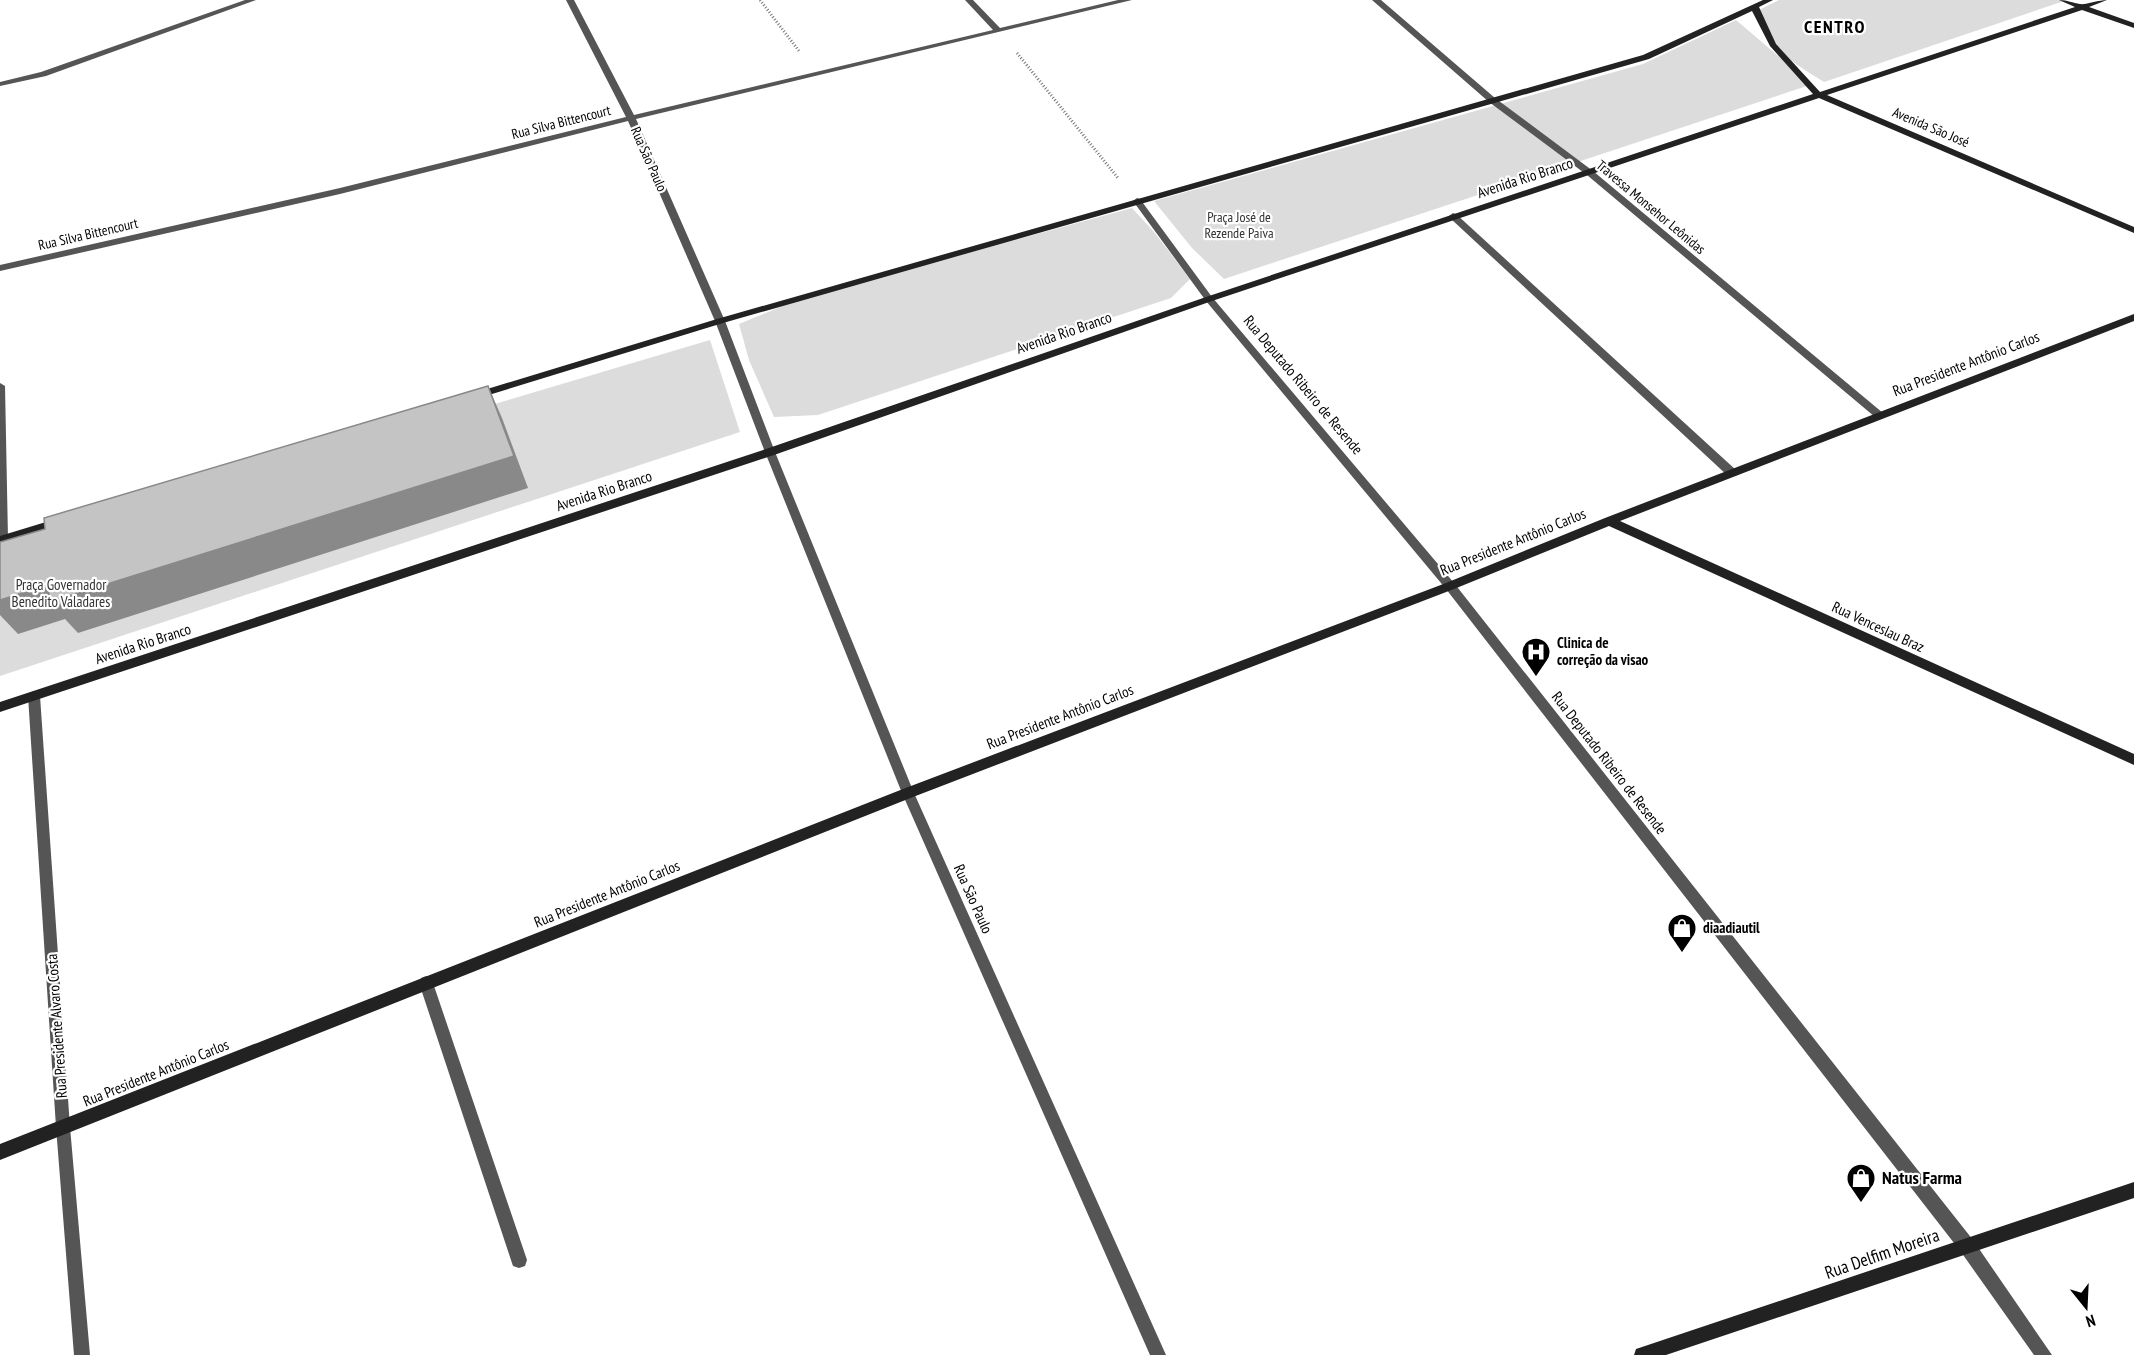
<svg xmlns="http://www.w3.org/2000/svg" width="2134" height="1355" font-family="'PT Sans Narrow',sans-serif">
	<rect width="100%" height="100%" fill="#fff"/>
	<g fill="#dcdcdc">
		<path d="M1779,0H2067L1824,82C1798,65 1758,45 1759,10Z"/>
		<polygon points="1736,20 1783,60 1807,86 1224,279 1192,248 1154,201 1643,64"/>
		<polygon points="1132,208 1154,232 1190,279 1171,298 818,415 774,417 749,360 739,324 800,299"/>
		<polygon points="710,340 740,432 0,676 0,551"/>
	</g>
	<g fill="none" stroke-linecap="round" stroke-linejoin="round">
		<g stroke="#777" stroke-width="3" stroke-dasharray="1 2" stroke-linecap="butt">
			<polyline points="760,0 799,51"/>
			<polyline points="1017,53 1118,178"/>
		</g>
		<polygon fill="#555" fill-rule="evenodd" points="426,976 431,978 433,983 527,1260 525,1266 519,1268 513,1266 511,1260 419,983 421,978"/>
		<g fill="#555" fill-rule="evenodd">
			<polygon points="245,0 256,0 46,76 0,86 0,82 41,72"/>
			<polygon points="566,0 574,0 634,115 993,30 965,0 973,0 1000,28 1118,0 1132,0 636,119 725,321 775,452 914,793 1166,1355 1150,1355 902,793 765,452 715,321 628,121 340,194 0,271 0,265 340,188 626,117"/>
			<polygon points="1372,0 1381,0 1495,98 1593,171 1883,413 1884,415 1883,417 1875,417 1587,175 1489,102"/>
			<polygon points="1137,198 1140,199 1212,297 1454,583 1973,1240 2052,1355 2034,1355 1961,1252 1446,589 1206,301 1133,201"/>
			<polygon points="1453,213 1456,214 1736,470 1737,473 1736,476 1728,476 1450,218 1449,216"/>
			<polygon points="0,383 5,386 8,539 2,543 0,542"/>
			<polygon points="34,691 38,693 40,696 70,1127 90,1355 74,1355 56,1127 28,696 30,693"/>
		</g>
		<g fill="#222" fill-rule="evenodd">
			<path d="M1763,0H1773L1759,7L1776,44L1820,92L2075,7L2059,0C2067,0 2073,3 2080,4C2086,5 2098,0 2107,0L2089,7L2134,23V28L2082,10L1827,95L2134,227V233L1819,98L1212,301L774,455L0,712V702L766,449L1206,297L1813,94L1770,46L1752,11L1649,59L723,323L479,398H471V394L717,319L1643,55Z"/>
			<polygon points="2134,314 2134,321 1620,521 2134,754 2134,765 1609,526 1454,589 913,797 0,1160 0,1144 903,789 1446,583 1605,518"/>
			<polygon points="59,518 64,522 63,525 0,544 0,536"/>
			<polygon points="2134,1182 2134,1198 1666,1355 1634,1355 1636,1349 1642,1347"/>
		</g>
	</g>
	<polygon fill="#898989" points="488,386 502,418 528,488 78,633 65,619 18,634 0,615 0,600 48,585"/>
	<polygon fill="#c4c4c4" stroke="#898989" stroke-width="1.5" points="488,386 514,456 50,602 48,585 0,600 0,542 45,529 44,518"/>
	<defs>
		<g id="hospital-pin" transform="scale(1.5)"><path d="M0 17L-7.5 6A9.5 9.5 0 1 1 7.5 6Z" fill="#000" stroke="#fff"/><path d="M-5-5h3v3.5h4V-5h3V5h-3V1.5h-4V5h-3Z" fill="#fff"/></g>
		<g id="shop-pin" transform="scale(1.5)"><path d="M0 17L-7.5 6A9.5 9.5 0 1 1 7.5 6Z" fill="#000" stroke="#fff"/><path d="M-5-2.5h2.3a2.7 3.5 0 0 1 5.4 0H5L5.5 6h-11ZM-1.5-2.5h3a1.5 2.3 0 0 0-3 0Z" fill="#fff"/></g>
	</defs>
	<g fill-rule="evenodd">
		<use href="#hospital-pin" x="1536" y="652"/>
		<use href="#shop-pin" x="1682" y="928"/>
		<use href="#shop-pin" x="1861" y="1178"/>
	</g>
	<g text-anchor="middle" stroke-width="4.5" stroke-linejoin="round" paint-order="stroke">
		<g font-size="14" fill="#000" stroke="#fff">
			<text transform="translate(561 122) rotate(-14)" y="5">Rua Silva Bittencourt</text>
			<text transform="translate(1931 127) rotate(23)" y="5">Avenida São José</text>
			<text transform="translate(649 159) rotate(66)" y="5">Rua São Paulo</text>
			<text transform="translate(1651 207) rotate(40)" y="5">Travessa Monsehor Leônidas</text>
			<text transform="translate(88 234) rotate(-13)" y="5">Rua Silva Bittencourt</text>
		</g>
		<g font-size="14" fill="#333" stroke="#fff">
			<text x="1239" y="222">Praça José de<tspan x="1239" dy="16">Rezende Paiva</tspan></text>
		</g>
		<g font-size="15" fill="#000" stroke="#fff">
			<text transform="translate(1525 178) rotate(-18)" y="5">Avenida Rio Branco</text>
			<text transform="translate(1064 333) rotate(-19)" y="5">Avenida Rio Branco</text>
			<text transform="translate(1966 364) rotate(-21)" y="5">Rua Presidente Antônio Carlos</text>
			<text transform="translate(1303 385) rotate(50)" y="5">Rua Deputado Ribeiro de Resende</text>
			<text transform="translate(604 491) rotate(-18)" y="5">Avenida Rio Branco</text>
			<text transform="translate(1513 542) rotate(-22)" y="5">Rua Presidente Antônio Carlos</text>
			<text transform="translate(1878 627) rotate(25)" y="5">Rua Venceslau Braz</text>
			<text transform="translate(143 644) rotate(-18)" y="5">Avenida Rio Branco</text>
			<text transform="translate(1060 717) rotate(-21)" y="5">Rua Presidente Antônio Carlos</text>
			<text transform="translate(1609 763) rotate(52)" y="5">Rua Deputado Ribeiro de Resende</text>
			<text transform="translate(607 894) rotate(-22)" y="5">Rua Presidente Antônio Carlos</text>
			<text transform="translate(973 899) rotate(66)" y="5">Rua São Paulo</text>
			<text transform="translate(57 1026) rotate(-94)" y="5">Rua Presidente Alvaro Costa</text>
			<text transform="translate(156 1073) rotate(-22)" y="5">Rua Presidente Antônio Carlos</text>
		</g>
		<g font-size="15" fill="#333" stroke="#fff">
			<text x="61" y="590">Praça Governador<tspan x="61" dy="17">Benedito Valadares</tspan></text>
		</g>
		<g font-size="15" font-weight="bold" fill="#000" stroke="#fff" text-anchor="start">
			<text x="1557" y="648">Clinica de<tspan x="1557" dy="17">correção da visao</tspan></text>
			<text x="1703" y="933">diaadiautil</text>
		</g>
		<g font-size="18" font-weight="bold" letter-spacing="1.5" fill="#000" stroke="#fff">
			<text x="1835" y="33">CENTRO</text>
		</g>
		<g font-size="18" font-weight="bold" fill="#000" stroke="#fff" text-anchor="start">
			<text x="1882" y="1184">Natus Farma</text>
		</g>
		<g font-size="18" fill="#000" stroke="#fff">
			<text transform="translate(1882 1254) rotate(-19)" y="6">Rua Delfim Moreira</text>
		</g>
	</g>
	<g transform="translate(2086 1307) rotate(162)" stroke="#ffffff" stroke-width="4.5" paint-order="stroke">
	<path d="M0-4.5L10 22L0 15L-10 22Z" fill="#000000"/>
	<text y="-9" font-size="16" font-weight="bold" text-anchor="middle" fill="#000000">N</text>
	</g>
</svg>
